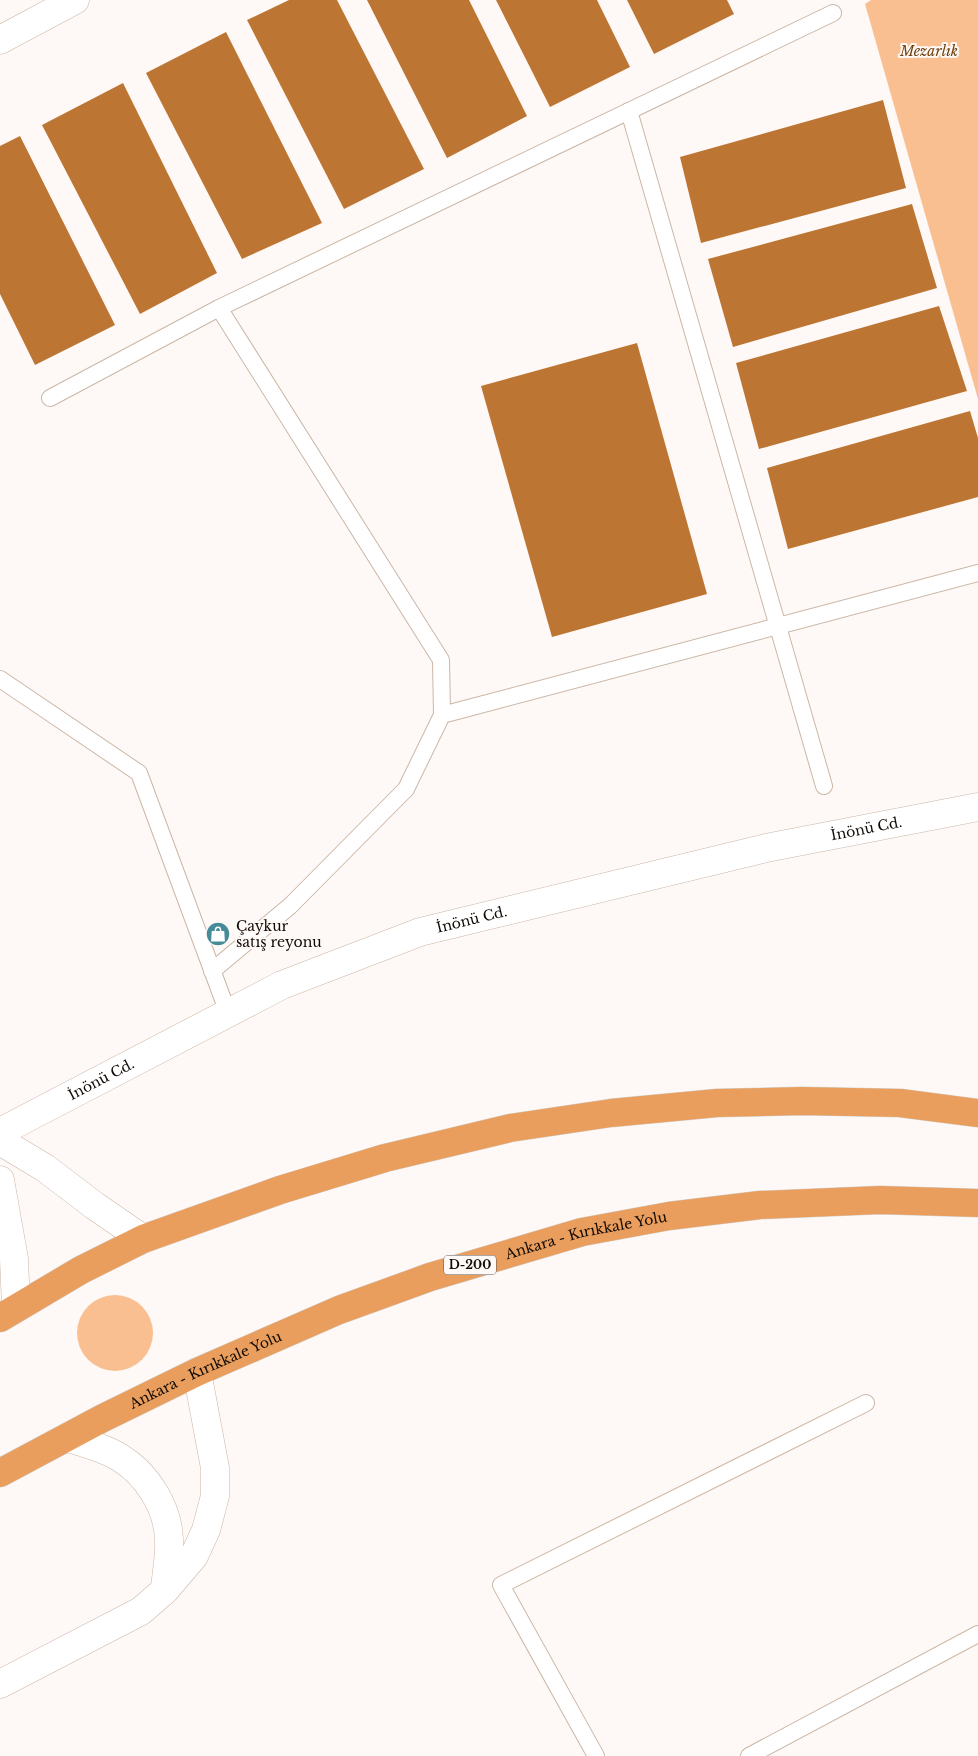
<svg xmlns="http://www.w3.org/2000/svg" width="978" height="1756" font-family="'Libre Baskerville',serif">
	<rect width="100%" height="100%" fill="#fef9f6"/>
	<g fill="#f9bf91">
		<polygon points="871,0 978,0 978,399 865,4"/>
		<circle cx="115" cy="1333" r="38"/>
	</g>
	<g fill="#bd7533">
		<polygon points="289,0 337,0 424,169 344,209 247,20"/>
		<polygon points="367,0 469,0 527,116 447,158"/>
		<polygon points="496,0 597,0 630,67 550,107"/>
		<polygon points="627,0 727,0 734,14 654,54"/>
		<polygon points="226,32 322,223 242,259 146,73"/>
		<polygon points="123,83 217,273 140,314 42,125"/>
		<polygon points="883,100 906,188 701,243 680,157"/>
		<polygon points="20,136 115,325 35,365 0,294 0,146"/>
		<polygon points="912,204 937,288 733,347 708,259"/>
		<polygon points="939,306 967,391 759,449 736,363"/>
		<polygon points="637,343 707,594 552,637 481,386"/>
		<polygon points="970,411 978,438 978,497 788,549 767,468"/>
	</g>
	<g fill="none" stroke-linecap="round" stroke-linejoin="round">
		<g stroke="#cbb6a6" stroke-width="18">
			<g id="lane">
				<polyline points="629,111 824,786"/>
				<polyline points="50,398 219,308 833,13"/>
				<polyline points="0,679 139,773 228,1013"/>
				<polyline points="442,715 978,573"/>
				<polyline points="212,971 290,906 406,789 442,715 441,660 219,308"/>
				<polyline points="596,1756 501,1585 866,1403"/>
				<polyline points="749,1756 978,1634"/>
			</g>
		</g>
		<g stroke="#cbb6a6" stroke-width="29">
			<g id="street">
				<polyline points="0,40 75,0"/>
				<path id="s1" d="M0,1132L282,985L420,932L766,848L978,807"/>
				<path d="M68,1438C85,1443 104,1448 119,1457C147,1474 168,1507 169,1540C170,1556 166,1574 165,1590"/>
				<polyline points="0,1684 141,1611 165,1590 194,1556 206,1530 215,1496 215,1468 197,1372"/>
			</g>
		</g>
		<g stroke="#cbb6a6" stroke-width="29">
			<g id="secondary">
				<polyline points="0,1141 45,1168 95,1206 143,1239"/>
				<polyline points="0,1180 14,1259 16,1307"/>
			</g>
		</g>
		<g stroke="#d4d3d2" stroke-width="29">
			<g id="highway">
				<polyline points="0,1318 81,1270 143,1239 280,1190 385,1158 510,1128 611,1113 717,1103 802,1101 900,1103 978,1113"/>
				<path id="s2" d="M0,1473L103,1418L197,1372L339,1310L430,1277L582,1232L669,1216L760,1205L880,1200L978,1203"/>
			</g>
		</g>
		<use href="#lane" stroke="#fff" stroke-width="16"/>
		<use href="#street" stroke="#fff" stroke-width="28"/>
		<use href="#secondary" stroke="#fff" stroke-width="28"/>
		<use href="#highway" stroke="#ea9e5d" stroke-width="28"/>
	</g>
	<defs>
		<g id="shop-disc" transform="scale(1.25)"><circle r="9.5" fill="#468b97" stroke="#fef9f6"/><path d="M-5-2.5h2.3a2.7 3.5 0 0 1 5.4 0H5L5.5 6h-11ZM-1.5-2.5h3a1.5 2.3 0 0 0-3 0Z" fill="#fff"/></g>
	</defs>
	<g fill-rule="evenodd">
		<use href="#shop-disc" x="218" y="934"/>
	</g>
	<g text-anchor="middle" stroke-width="4" stroke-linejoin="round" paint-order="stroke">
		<rect fill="#fef9f6" stroke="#59524e" stroke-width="1" x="444" y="1255.5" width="52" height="19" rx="4"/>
		<g font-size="12" font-weight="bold" fill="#120b06">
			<text x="470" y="1269">D-200</text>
		</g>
		<g font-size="14" font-style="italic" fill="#6f3f0d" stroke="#fef9f6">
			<text x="929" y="56">Mezarlık</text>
		</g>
		<g font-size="14" fill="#120b06" stroke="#fef9f6">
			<text dy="5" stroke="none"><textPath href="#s1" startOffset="924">İnönü Cd.</textPath></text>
			<text dy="5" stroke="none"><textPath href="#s1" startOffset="519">İnönü Cd.</textPath></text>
			<text dy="5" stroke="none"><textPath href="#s1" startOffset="114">İnönü Cd.</textPath></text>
			<text dy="5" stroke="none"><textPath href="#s2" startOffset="635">Ankara - Kırıkkale Yolu</textPath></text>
			<text dy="5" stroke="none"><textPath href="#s2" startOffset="230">Ankara - Kırıkkale Yolu</textPath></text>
		</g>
		<g font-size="14" fill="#120b06" stroke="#fef9f6" text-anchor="start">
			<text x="236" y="931">Çaykur<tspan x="236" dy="16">satış reyonu</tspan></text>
		</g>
	</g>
</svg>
